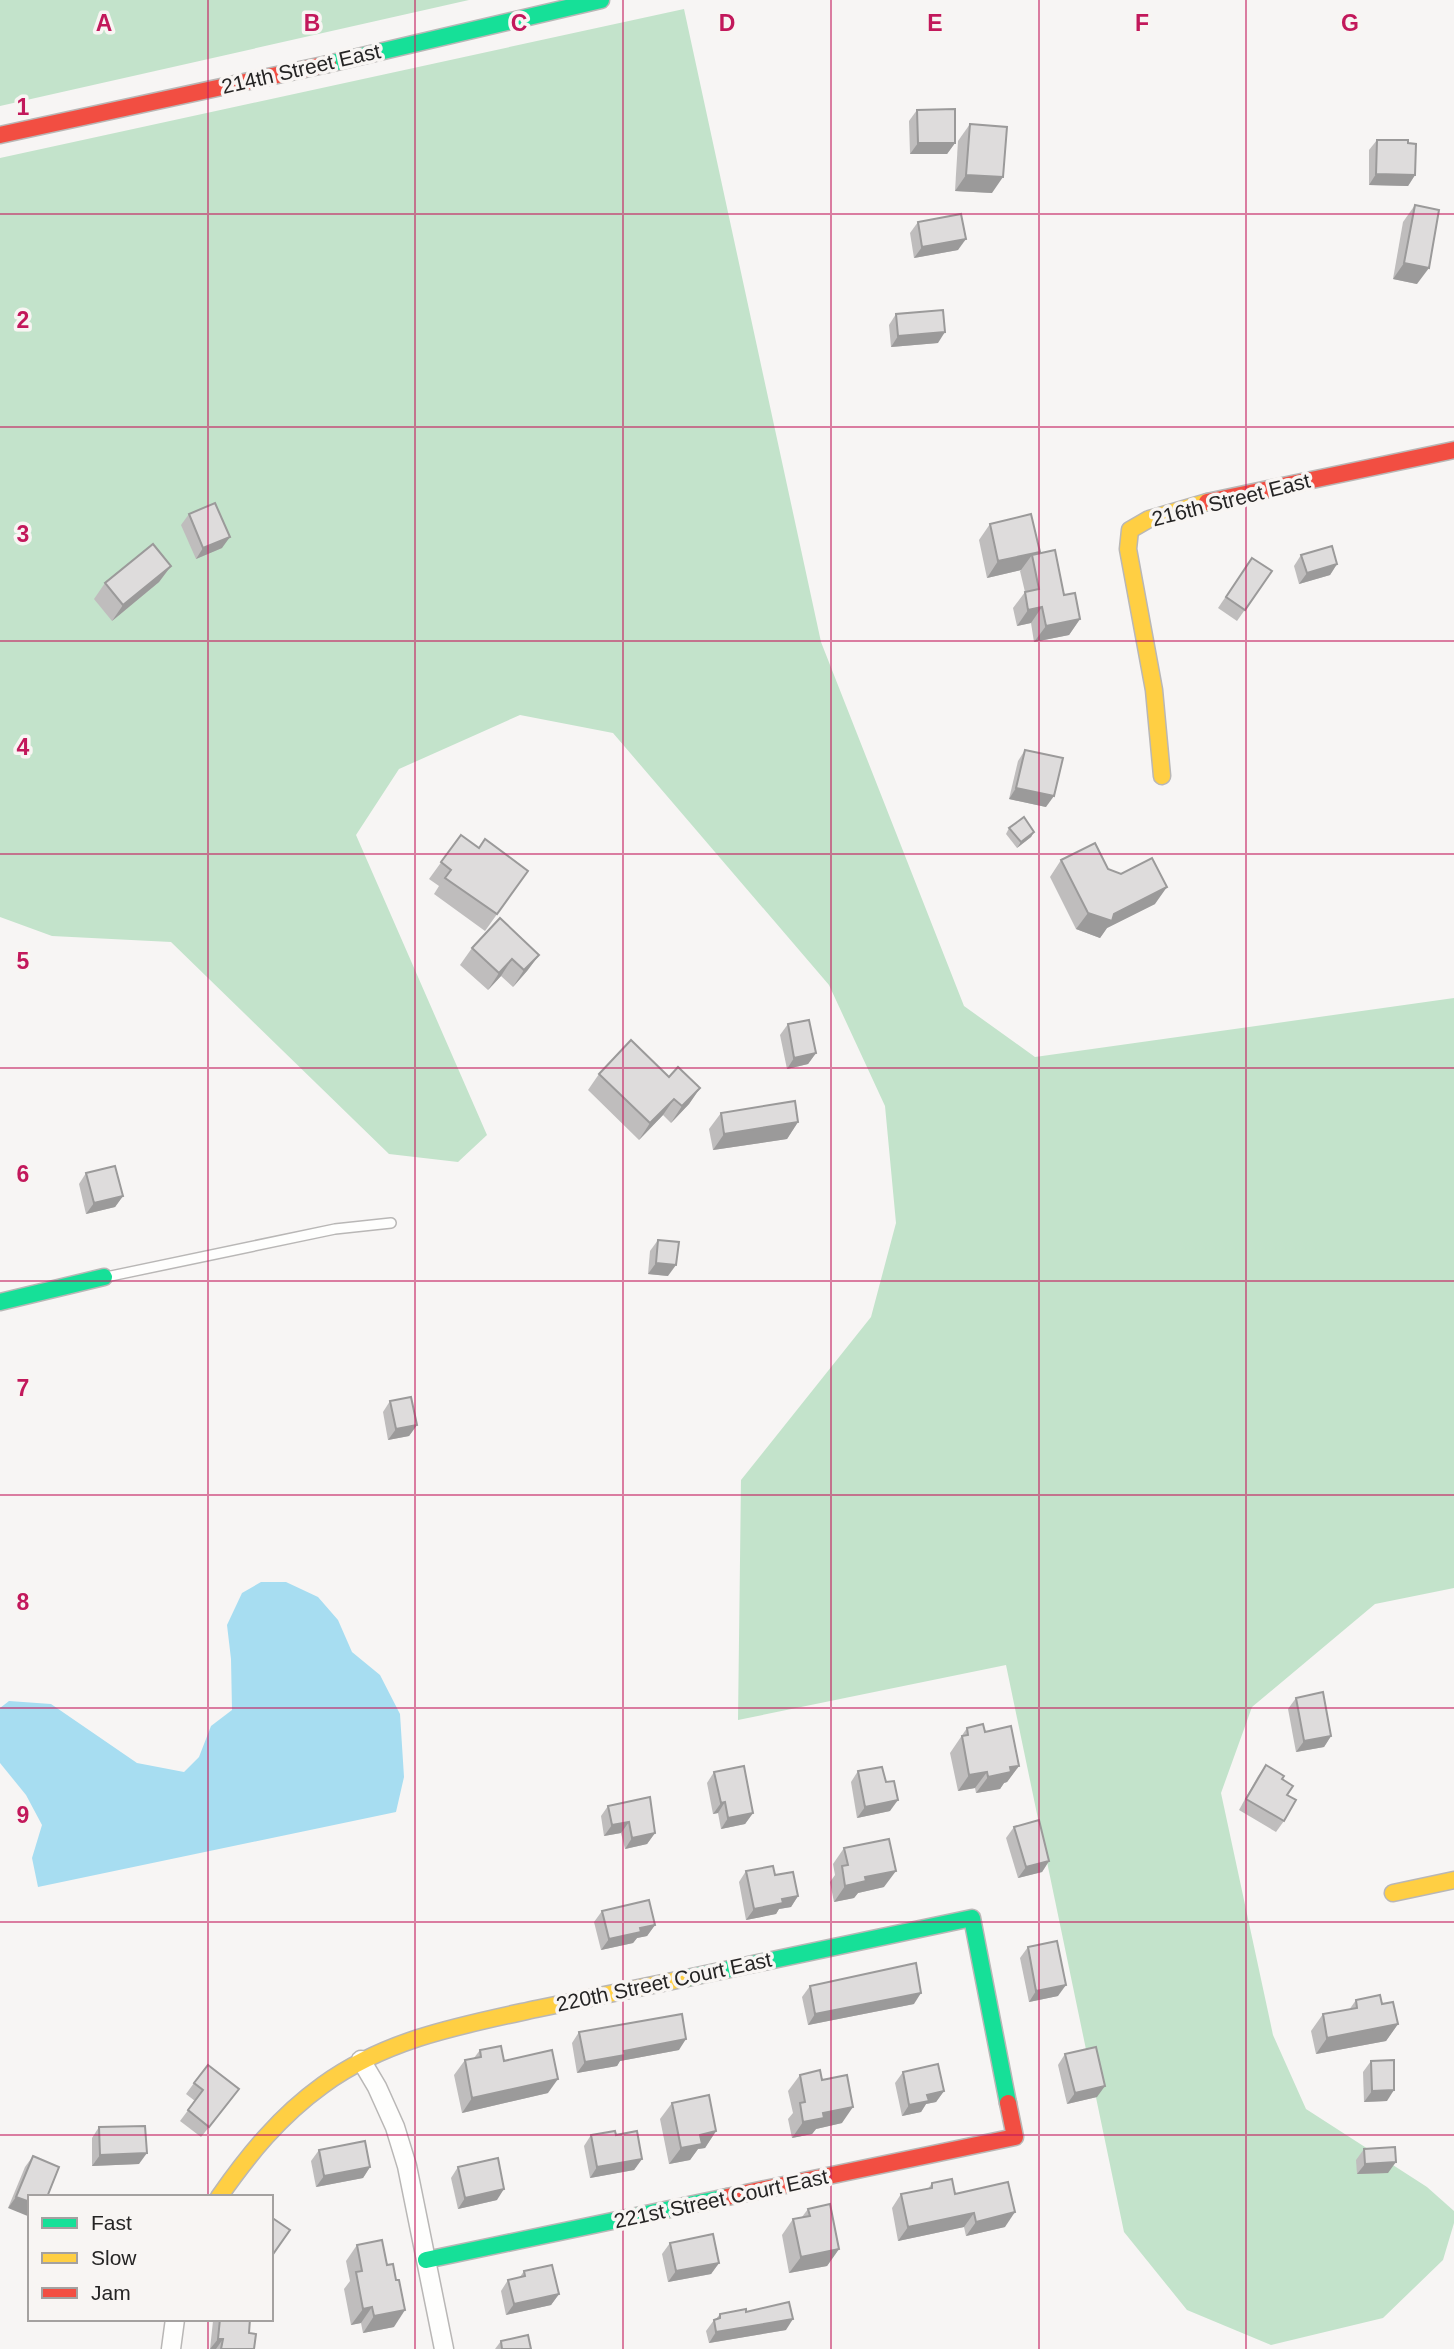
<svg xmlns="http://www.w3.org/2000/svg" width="1454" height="2349" font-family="Helvetica,sans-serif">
	<rect width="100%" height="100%" fill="#f7f5f4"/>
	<g fill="#c3e3cb">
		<polygon points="0,0 469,0 0,106"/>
		<polygon points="684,9 821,642 964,1006 1035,1057 1454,998 1454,1588 1375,1604 1252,1707 1221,1793 1273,2035 1306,2109 1427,2187 1454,2211 1454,2223 1443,2260 1383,2318 1271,2345 1187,2310 1124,2232 1006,1665 738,1720 741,1480 871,1317 896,1223 885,1106 829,985 613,733 520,715 399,769 356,835 487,1135 458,1162 389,1154 171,942 52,936 0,917 0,158"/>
	</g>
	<polygon fill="#a7ddf1" points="261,1582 286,1582 318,1597 338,1620 352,1652 380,1675 400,1714 404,1777 396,1812 38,1887 32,1858 42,1825 26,1795 0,1763 0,1708 9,1701 51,1704 137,1763 184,1772 199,1757 211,1726 232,1710 231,1659 227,1625 242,1593"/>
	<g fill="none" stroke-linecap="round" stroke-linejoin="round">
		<g stroke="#b9b7b6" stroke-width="12">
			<polyline id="lane" points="106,1277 335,1229 391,1223"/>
		</g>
		<g stroke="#b9b7b6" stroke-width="21">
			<g id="street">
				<polyline points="361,2060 377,2087 395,2127 407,2166 444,2349"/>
				<polyline points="171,2349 175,2319"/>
			</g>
		</g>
		<g stroke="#b9b7b6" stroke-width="19">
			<g id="fast">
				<polyline points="328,64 601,0"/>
				<polyline points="0,1302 104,1277"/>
				<polyline points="687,1978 972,1918 1008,2103"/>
				<polyline points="426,2260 727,2197"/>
			</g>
		</g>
		<g stroke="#b9b7b6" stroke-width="19">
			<g id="slow">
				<polyline points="1162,776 1154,690 1128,549 1130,530 1149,519 1207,502"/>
				<polyline points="1393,1893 1454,1880"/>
				<path d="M219,2197C249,2154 280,2116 323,2085C386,2039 462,2025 536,2009C586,1999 637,1988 687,1978"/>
			</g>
		</g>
		<g stroke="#b9b7b6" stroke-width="19">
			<g id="jam">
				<polyline points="0,135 328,64"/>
				<polyline points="1207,502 1454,450"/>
				<polyline points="727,2197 1015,2137 1008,2103"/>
			</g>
		</g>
		<use href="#lane" stroke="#fefefd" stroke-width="9"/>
		<use href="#street" stroke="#fefefd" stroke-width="18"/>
		<use href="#fast" stroke="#16e098" stroke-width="16"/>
		<use href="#slow" stroke="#ffcf43" stroke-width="16"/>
		<use href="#jam" stroke="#f24e42" stroke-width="16"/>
	</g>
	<g fill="#bfbdbd">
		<polygon points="917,110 955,143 947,154 910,154 909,121"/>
		<polygon points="970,124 992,193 955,191 958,141"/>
		<polygon points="1377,140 1408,143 1415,175 1408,186 1369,185 1369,150"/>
		<polygon points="1415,205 1417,284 1393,279 1403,222"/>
		<polygon points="918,222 958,250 914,258 910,233"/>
		<polygon points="896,314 938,343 891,347 889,325"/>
		<polygon points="189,514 222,548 196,559 181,525"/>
		<polygon points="990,524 1040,552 1039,554 1064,595 1080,619 1069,635 1034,642 1031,623 1017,626 1013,608 1025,592 1020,571 1021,570 987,578 979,540"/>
		<polygon points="1301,555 1337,564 1330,575 1299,584 1294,566"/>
		<polygon points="1252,558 1272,571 1237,621 1218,608"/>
		<polygon points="171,566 159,582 112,621 94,599 105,583"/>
		<polygon points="1025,750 1046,807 1009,799 1018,761"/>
		<polygon points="1009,828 1034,832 1031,837 1017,848 1006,834"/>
		<polygon points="461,835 479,848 528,871 485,931 434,894 439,886 429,879"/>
		<polygon points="1061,860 1108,869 1155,904 1107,928 1100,938 1076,929 1050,877"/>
		<polygon points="472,948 539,955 527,971 513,987 501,976 488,990 460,965"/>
		<polygon points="788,1024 816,1053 808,1064 787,1069 780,1035"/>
		<polygon points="599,1074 669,1077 700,1088 689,1104 671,1123 663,1115 639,1140 588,1090"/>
		<polygon points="721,1113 798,1122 787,1139 713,1150 709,1129"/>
		<polygon points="86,1173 123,1196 115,1207 86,1214 79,1184"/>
		<polygon points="658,1240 668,1276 648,1274 650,1251"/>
		<polygon points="390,1401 417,1425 409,1436 388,1440 383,1412"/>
		<polygon points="1296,1698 1331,1736 1324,1747 1296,1752 1288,1709"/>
		<polygon points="967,1728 985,1732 1019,1766 1007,1782 1004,1783 1000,1789 976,1793 975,1788 958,1791 950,1753"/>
		<polygon points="1266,1765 1282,1779 1287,1795 1284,1821 1276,1832 1239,1810 1258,1776"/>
		<polygon points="858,1771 886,1782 890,1811 857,1818 851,1782"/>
		<polygon points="714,1772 753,1813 745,1824 721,1829 718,1813 713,1814 707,1783"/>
		<polygon points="608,1806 655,1833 647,1844 625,1849 621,1833 604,1836 601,1816"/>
		<polygon points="1014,1827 1049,1861 1042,1872 1018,1878 1006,1838"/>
		<polygon points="844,1848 884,1887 858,1893 854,1898 834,1902 830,1882 835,1875 833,1864"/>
		<polygon points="746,1871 775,1875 798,1896 791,1907 779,1909 776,1914 746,1920 739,1882"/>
		<polygon points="602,1911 655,1925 647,1936 637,1938 633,1943 601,1950 594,1922"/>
		<polygon points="1028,1947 1058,1996 1029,2002 1020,1958"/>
		<polygon points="810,1986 914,2004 808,2025 802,1997"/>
		<polygon points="1356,2000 1382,2004 1398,2024 1386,2041 1316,2054 1311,2031 1323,2014 1349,2010"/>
		<polygon points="579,2032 679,2050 620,2061 617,2066 577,2073 572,2043"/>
		<polygon points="480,2050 504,2061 548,2093 462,2113 454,2075 465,2060 474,2058"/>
		<polygon points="1065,2054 1097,2097 1067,2104 1058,2065"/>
		<polygon points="1371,2061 1387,2101 1364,2102 1363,2072"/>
		<polygon points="903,2072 944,2091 936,2102 926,2104 921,2112 902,2116 895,2083"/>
		<polygon points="800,2075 822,2080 842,2123 816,2129 812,2134 792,2138 788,2119 793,2113 788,2091"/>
		<polygon points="194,2083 231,2100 201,2137 180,2121 195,2101 186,2094"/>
		<polygon points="672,2103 716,2131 705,2148 698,2149 690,2160 669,2164 660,2119"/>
		<polygon points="99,2127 139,2164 92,2166 92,2138"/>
		<polygon points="591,2135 616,2135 642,2159 634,2170 590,2178 584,2146"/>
		<polygon points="1364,2149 1388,2173 1357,2174 1356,2160"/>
		<polygon points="319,2150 370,2167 363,2178 316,2187 311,2161"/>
		<polygon points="33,2156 59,2167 8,2208 25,2167"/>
		<polygon points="458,2167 497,2200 458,2209 451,2178"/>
		<polygon points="932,2183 955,2194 1005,2227 966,2236 964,2227 898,2241 892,2208 901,2194 928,2189"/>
		<polygon points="808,2209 839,2249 827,2266 789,2273 782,2235 793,2219 802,2217"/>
		<polygon points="670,2243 719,2263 711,2274 668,2282 662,2254"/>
		<polygon points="357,2245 394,2327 363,2333 361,2323 351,2325 344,2289 350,2281 346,2261"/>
		<polygon points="524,2271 559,2294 551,2305 506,2315 501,2291 508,2280 520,2277"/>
		<polygon points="746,2312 786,2330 709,2343 706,2331 714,2320 716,2319 720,2314"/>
		<polygon points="215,2319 250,2319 249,2333 254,2349 210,2349 213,2321"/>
		<polygon points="501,2341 531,2349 495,2349"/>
	</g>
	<g fill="#9b9a9a">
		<polygon points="918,143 955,143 947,154 910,154"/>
		<polygon points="1376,174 1415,175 1408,186 1369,185"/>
		<polygon points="966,175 1003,177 992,193 955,191"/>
		<polygon points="966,239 958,250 914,258 922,247"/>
		<polygon points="1404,263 1429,268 1417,284 1393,279"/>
		<polygon points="945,332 938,343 891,347 898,336"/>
		<polygon points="230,537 222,548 196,559 203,548"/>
		<polygon points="1040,552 1033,561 1032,555 1021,570 987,578 998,561"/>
		<polygon points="1337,564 1330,575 1299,584 1307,573"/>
		<polygon points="171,566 159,582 112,621 123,605"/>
		<polygon points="1042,607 1031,623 1017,626 1028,610"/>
		<polygon points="1080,619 1069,635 1034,642 1046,626"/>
		<polygon points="1016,788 1054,796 1046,807 1009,799"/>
		<polygon points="1034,832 1031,837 1017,848 1021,842"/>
		<polygon points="1167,887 1155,904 1107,928 1100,938 1076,929 1088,913 1114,914"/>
		<polygon points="539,955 527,971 513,987 524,970"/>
		<polygon points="512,959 501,976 488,990 499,973"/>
		<polygon points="816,1053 808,1064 787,1069 794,1058"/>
		<polygon points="700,1088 689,1104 671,1123 682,1106"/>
		<polygon points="674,1099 663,1115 639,1140 650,1123"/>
		<polygon points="798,1122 787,1139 713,1150 724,1134"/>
		<polygon points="123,1196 115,1207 86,1214 94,1203"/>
		<polygon points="656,1263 676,1265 668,1276 648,1274"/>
		<polygon points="417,1425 409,1436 388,1440 396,1429"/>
		<polygon points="1331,1736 1324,1747 1296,1752 1304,1741"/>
		<polygon points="1019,1766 1007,1782 1004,1783 1000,1789 976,1793 988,1777 1010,1767"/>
		<polygon points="987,1772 975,1788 958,1791 969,1775"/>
		<polygon points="898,1800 890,1811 857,1818 865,1807"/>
		<polygon points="725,1802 718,1813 713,1814 721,1803"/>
		<polygon points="753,1813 745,1824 721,1829 728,1818"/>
		<polygon points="629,1822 621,1833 604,1836 612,1825"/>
		<polygon points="655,1833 647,1844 625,1849 632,1838"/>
		<polygon points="1049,1861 1042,1872 1018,1878 1026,1867"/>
		<polygon points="896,1871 884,1887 858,1893 854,1898 834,1902 845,1886 865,1877"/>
		<polygon points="798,1896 791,1907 779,1909 776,1914 746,1920 754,1909 782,1899"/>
		<polygon points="655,1925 647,1936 637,1938 633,1943 601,1950 609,1939 640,1928"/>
		<polygon points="1066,1985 1058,1996 1029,2002 1036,1991"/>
		<polygon points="921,1993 914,2004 808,2025 815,2014"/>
		<polygon points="1398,2024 1386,2041 1316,2054 1327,2038"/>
		<polygon points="686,2039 679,2050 620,2061 617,2066 577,2073 585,2062 624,2051"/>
		<polygon points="558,2079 548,2093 462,2113 472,2098"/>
		<polygon points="1105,2086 1097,2097 1067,2104 1075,2093"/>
		<polygon points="1394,2090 1387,2101 1364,2102 1372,2091"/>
		<polygon points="944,2091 936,2102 926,2104 921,2112 902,2116 909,2105 927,2095"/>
		<polygon points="853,2107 842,2123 816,2129 812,2134 792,2138 803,2122 823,2113"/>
		<polygon points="716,2131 705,2148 698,2149 690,2160 669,2164 681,2148 700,2135"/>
		<polygon points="147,2153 139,2164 92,2166 100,2155"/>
		<polygon points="642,2159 634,2170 590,2178 597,2167"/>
		<polygon points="1396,2162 1388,2173 1357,2174 1365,2164"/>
		<polygon points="370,2167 363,2178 316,2187 324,2176"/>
		<polygon points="504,2189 497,2200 458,2209 465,2198"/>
		<polygon points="16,2197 30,2202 30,2217 8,2208"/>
		<polygon points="1015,2212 1005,2227 966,2236 976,2222"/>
		<polygon points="974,2213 964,2227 898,2241 908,2227"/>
		<polygon points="839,2249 827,2266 789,2273 801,2257"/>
		<polygon points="719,2263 711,2274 668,2282 676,2271"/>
		<polygon points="559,2294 551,2305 506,2315 514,2304"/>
		<polygon points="372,2307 361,2323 351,2325 363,2309"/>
		<polygon points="405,2310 394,2327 363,2333 374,2316"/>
		<polygon points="793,2319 786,2330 709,2343 716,2332"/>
		<polygon points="218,2339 223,2339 216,2349 210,2349"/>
	</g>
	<g fill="#dedcdc" stroke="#9b9a9a" stroke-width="2">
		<polygon points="955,109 955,143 918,143 917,110"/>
		<polygon points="970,124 1007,127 1003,177 966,175"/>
		<polygon points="1377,140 1408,140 1408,143 1416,144 1415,175 1376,174"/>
		<polygon points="1415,205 1439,210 1429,268 1404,263"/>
		<polygon points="961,214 966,239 922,247 918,222"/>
		<polygon points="943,310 945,332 898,336 896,314"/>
		<polygon points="215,503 230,537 203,548 189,514"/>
		<polygon points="1031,514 1040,552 998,561 990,524"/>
		<polygon points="153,544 171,566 123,605 105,583"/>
		<polygon points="1332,546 1337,564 1307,573 1301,555"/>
		<polygon points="1055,550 1064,595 1075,593 1080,619 1046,626 1042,607 1028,610 1025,592 1039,589 1032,555"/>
		<polygon points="1252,558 1272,571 1245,610 1226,597"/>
		<polygon points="1025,750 1063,758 1054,796 1016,788"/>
		<polygon points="1024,817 1034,832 1021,842 1009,828"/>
		<polygon points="461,835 479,848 485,839 528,871 497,914 445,878 451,870 441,862"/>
		<polygon points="1095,843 1108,869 1121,874 1152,858 1167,887 1114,914 1112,921 1088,913 1061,860"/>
		<polygon points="500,918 539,955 524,970 512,959 499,973 472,948"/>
		<polygon points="809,1020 816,1053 794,1058 788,1024"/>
		<polygon points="631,1040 669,1077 678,1067 700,1088 682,1106 674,1099 650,1123 599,1074"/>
		<polygon points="795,1101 798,1122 724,1134 721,1113"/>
		<polygon points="115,1166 123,1196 94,1203 86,1173"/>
		<polygon points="658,1240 679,1242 676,1265 656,1263"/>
		<polygon points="411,1397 417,1425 396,1429 390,1401"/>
		<polygon points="1323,1692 1331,1736 1304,1741 1296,1698"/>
		<polygon points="983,1724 985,1732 1011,1726 1019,1766 1010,1767 1011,1772 988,1777 987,1772 969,1775 962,1736 968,1735 967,1728"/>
		<polygon points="1266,1765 1284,1776 1282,1779 1293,1786 1287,1795 1296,1800 1284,1821 1246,1799"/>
		<polygon points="744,1766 753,1813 728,1818 725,1802 721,1803 714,1772"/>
		<polygon points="882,1767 886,1782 894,1781 898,1800 865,1807 858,1771"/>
		<polygon points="650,1797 655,1833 632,1838 629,1822 612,1825 608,1806"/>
		<polygon points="1039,1820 1049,1861 1026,1867 1014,1827"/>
		<polygon points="889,1839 896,1871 865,1877 866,1881 845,1886 842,1866 848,1865 844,1848"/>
		<polygon points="773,1866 775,1875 793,1872 798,1896 782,1899 783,1903 754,1909 746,1871"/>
		<polygon points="649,1900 655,1925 640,1928 641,1932 609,1939 602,1911"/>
		<polygon points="1057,1941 1066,1985 1036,1991 1028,1947"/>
		<polygon points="916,1963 921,1993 815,2014 810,1986"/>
		<polygon points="1380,1995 1382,2004 1393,2002 1398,2024 1327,2038 1323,2014 1357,2008 1356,2000"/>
		<polygon points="682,2014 686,2039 624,2051 625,2055 585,2062 579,2032"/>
		<polygon points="501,2046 504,2061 552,2050 558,2079 472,2098 465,2060 481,2057 480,2050"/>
		<polygon points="1096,2047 1105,2086 1075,2093 1065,2054"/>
		<polygon points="1394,2060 1394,2090 1372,2091 1371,2061"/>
		<polygon points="938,2064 944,2091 927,2095 929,2101 909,2105 903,2072"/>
		<polygon points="208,2065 239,2089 209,2127 188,2110 203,2090 194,2083"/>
		<polygon points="820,2070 822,2080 847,2075 853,2107 823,2113 824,2118 803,2122 800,2103 805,2102 800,2075"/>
		<polygon points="709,2095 716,2131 700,2135 702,2144 681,2148 672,2103"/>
		<polygon points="145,2126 147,2153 100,2155 99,2127"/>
		<polygon points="615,2131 616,2135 637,2131 642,2159 597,2167 591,2135"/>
		<polygon points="365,2141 370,2167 324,2176 319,2150"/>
		<polygon points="1395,2147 1396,2162 1365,2164 1364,2149"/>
		<polygon points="33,2156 59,2167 47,2197 30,2197 30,2202 16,2197"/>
		<polygon points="498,2158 504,2189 465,2198 458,2167"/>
		<polygon points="952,2179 955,2194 1008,2182 1015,2212 976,2222 974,2213 908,2227 901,2194 932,2188 932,2183"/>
		<polygon points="830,2204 839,2249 801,2257 793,2219 810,2216 808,2209"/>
		<polygon points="271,2217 290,2230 271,2257"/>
		<polygon points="713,2234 719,2263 676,2271 670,2243"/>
		<polygon points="382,2240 387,2265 393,2264 396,2280 399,2280 405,2310 374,2316 372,2307 363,2309 356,2272 362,2271 357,2245"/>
		<polygon points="552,2265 559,2294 514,2304 508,2280 525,2276 524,2271"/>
		<polygon points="789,2302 793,2319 716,2332 714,2320 720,2318 720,2314 746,2309 746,2312"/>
		<polygon points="220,2319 250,2319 249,2333 256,2334 254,2349 221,2349 223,2339 218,2339"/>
		<polygon points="528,2335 531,2349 502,2349 501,2341"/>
	</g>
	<path fill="none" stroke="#c2185b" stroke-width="2" stroke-opacity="0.55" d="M208,0V2197M415,0V2349M623,0V2349M831,0V2349M1039,0V2349M1246,0V2349M0,214H1454M0,427H1454M0,641H1454M0,854H1454M0,1068H1454M0,1281H1454M0,1495H1454M0,1708H1454M0,1922H1454M0,2135H1454M208,2319V2349"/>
	<g text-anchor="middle" stroke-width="7" stroke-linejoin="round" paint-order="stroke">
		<g font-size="21" fill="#252424" stroke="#f8f5f3">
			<text transform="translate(301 69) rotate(-13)" y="7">214th Street East</text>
			<text transform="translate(1231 500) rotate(-14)" y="7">216th Street East</text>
			<text transform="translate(664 1982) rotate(-12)" y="7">220th Street Court East</text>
			<text transform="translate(721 2199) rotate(-12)" y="7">221st Street Court East</text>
		</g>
	</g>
	<g font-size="23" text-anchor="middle" font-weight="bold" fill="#c2185b" stroke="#f8f5f3" stroke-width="7" stroke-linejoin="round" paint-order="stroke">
		<text x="104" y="31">A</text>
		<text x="312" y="31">B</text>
		<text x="519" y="31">C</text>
		<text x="727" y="31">D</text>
		<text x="935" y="31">E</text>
		<text x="1142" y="31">F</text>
		<text x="1350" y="31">G</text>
		<text x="23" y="115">1</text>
		<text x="23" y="328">2</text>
		<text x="23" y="542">3</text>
		<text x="23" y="755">4</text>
		<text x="23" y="969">5</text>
		<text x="23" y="1182">6</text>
		<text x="23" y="1396">7</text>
		<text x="23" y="1610">8</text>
		<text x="23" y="1823">9</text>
	</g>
	<rect x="28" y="2195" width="245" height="126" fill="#f8f5f3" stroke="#a4a1a0" stroke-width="2"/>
	<rect x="42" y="2218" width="35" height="10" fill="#16e098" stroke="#a4a1a0" stroke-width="2"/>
	<text x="91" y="2230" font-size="21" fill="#252424">Fast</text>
	<rect x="42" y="2253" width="35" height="10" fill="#ffcf43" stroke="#a4a1a0" stroke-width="2"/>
	<text x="91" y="2265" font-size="21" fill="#252424">Slow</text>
	<rect x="42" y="2288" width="35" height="10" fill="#f24e42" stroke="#a4a1a0" stroke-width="2"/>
	<text x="91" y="2300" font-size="21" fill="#252424">Jam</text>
</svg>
